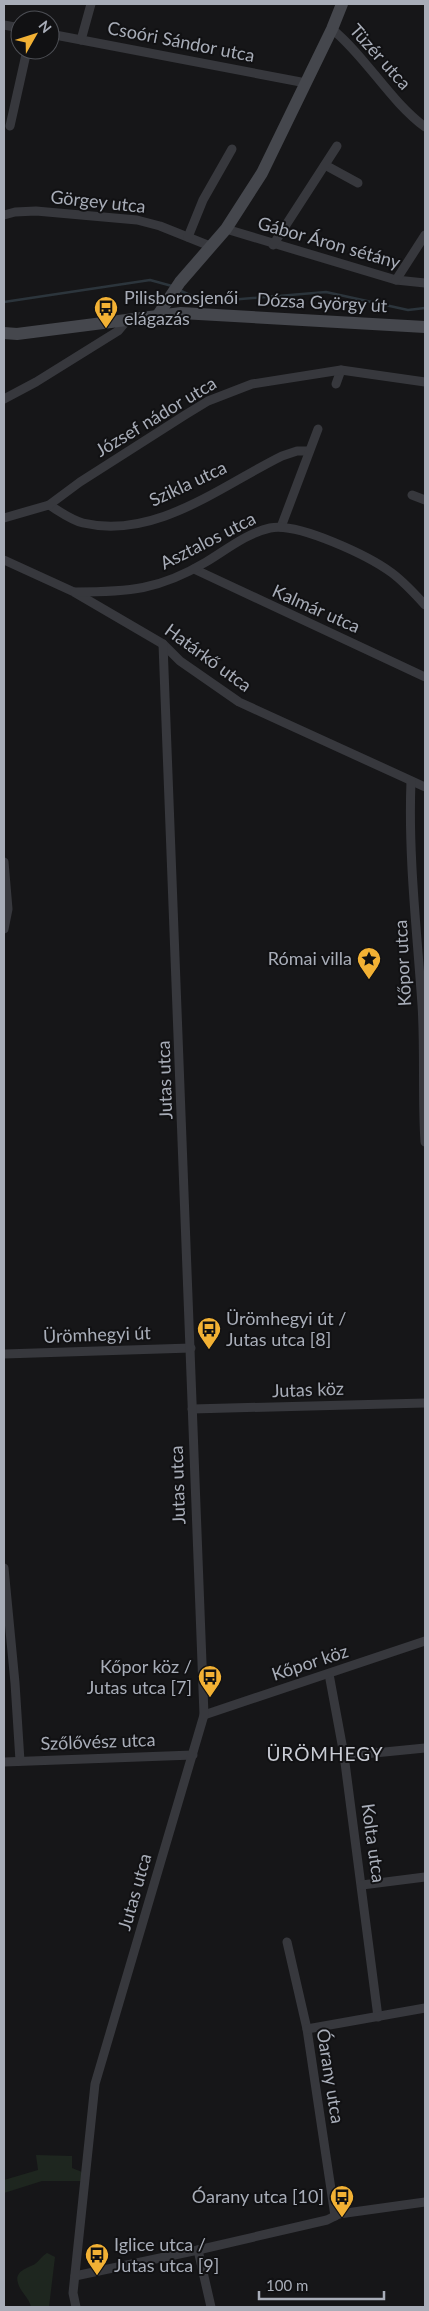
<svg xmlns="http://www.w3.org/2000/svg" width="429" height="2311" font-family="Lato,sans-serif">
	<rect width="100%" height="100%" fill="#161618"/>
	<g fill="#1e261f">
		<polygon points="36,2155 72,2156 72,2168 82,2172 82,2181 42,2181 4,2193 4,2180 38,2170"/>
		<path d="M47,2253L55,2257L49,2307H31C29,2297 20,2292 18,2283C14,2271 28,2268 35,2264C39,2261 42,2256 47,2253Z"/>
	</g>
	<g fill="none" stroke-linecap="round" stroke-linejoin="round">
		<g stroke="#2c353c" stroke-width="2.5">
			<polyline points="179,290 205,302 326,292 408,310 425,308"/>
			<polyline points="4,302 150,280 172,286"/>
		</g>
		<g stroke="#37383d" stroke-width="9">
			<polyline points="4,25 20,28"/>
			<path d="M332,29C367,58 389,100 425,127"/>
			<polyline points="50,34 306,83"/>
			<polyline points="81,40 91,4"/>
			<polyline points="10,126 27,50"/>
			<polyline points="325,165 358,183"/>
			<polyline points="4,215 15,212 36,211 137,220 160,226 210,246"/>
			<polyline points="226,229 396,280 425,283"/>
			<polyline points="188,237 203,200 232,149"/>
			<polyline points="273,245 337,146"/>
			<polyline points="396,280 425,235"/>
			<polyline points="336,384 341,370"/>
			<polyline points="4,399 36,382 118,331 128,319"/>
			<polyline points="412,495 425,500"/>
			<path d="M49,505C59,511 71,520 83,523C155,540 221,486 282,456L297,451H309"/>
			<polyline points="4,518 49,505 80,482 185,415 208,401 252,384 341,370 425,382"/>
			<polyline points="281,527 318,429"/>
			<polyline points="4,560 74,592 163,644 180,661 239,702 425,787"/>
			<polyline points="194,569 425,677"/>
			<path d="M75,592C129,592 159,590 206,562C226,550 247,533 270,528C298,522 369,556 392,573C404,582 415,594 425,605"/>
			<path d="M411,781C408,856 417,931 422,1005C425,1051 422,1097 425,1142"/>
			<polyline points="4,862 8,909 4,929"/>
			<polyline points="4,1354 191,1348"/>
			<polyline points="192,1409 425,1403"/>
			<polyline points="4,1568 15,1683 20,1761"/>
			<polyline points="329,1674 344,1755 378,2017"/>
			<polyline points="204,1715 425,1641"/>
			<polyline points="344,1756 425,1748"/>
			<polyline points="4,1762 193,1755"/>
			<polyline points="362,1885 425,1877"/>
			<polyline points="287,1942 307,2029 335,2216"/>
			<polyline points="307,2029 425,2008"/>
			<polyline points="198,2250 211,2307"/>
			<polyline points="75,2276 198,2250 327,2220 339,2214 425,2202"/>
			<polyline points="76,2307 73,2293 95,2084 204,1715 163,644"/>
		</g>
		<g stroke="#45474d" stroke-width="12">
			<polyline points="158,315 180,282 226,229 262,173 332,29 342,4"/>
			<polyline points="4,333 17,334 181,313 425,327"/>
		</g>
	</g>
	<defs>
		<g id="bus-pin" transform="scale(1.25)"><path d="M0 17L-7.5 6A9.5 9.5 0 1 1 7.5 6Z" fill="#f2b134" stroke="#111113"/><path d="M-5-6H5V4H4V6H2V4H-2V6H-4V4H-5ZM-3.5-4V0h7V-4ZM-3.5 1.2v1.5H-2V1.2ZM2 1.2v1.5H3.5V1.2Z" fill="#111"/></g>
		<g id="sight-pin" transform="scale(1.25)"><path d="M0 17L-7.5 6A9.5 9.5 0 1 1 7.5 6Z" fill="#f2b134" stroke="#111113"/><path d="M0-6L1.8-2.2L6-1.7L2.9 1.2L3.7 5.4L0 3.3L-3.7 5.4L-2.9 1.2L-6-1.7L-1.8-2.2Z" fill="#111"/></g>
	</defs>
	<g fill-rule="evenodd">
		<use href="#bus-pin" x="106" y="308"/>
		<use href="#sight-pin" x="369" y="959"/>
		<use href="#bus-pin" x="209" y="1329"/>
		<use href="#bus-pin" x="210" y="1677"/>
		<use href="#bus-pin" x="342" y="2197"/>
		<use href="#bus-pin" x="97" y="2255"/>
	</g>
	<g text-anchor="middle" stroke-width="4" stroke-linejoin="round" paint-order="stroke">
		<g font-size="18" fill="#a8adb8" stroke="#111113">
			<text transform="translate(181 42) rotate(11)" y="6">Csoóri Sándor utca</text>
			<text transform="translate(380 57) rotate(48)" y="6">Tüzér utca</text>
			<text transform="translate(98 202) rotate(6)" y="6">Görgey utca</text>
			<text transform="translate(329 243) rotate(16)" y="6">Gábor Áron sétány</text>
			<text transform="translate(322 303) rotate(3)" y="6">Dózsa György út</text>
			<text transform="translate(156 417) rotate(-31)" y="6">József nádor utca</text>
			<text transform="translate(188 484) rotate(-25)" y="6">Szikla utca</text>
			<text transform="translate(208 541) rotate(-27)" y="6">Asztalos utca</text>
			<text transform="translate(316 609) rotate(24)" y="6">Kalmár utca</text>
			<text transform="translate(208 658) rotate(36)" y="6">Határkő utca</text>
			<text transform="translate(403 963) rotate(-93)" y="6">Kőpor utca</text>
			<text transform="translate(165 1080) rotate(-92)" y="6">Jutas utca</text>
			<text transform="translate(97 1335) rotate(-2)" y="6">Ürömhegyi út</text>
			<text transform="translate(308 1390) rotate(-2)" y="6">Jutas köz</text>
			<text transform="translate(178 1485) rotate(-92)" y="6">Jutas utca</text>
			<text transform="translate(310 1663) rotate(-18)" y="6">Kőpor köz</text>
			<text transform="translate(98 1742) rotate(-2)" y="6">Szőlővész utca</text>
			<text transform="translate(373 1843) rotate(82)" y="6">Kolta utca</text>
			<text transform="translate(135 1892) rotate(-74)" y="6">Jutas utca</text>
			<text transform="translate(330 2076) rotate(81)" y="6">Óarany utca</text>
		</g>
		<g font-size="18" fill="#a8adb8" stroke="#111113" text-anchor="start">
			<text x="124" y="304">Pilisborosjenői<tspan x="124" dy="21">elágazás</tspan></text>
			<text x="352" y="965" text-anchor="end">Római villa</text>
			<text x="226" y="1325">Ürömhegyi út /<tspan x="226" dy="21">Jutas utca [8]</tspan></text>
			<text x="192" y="1673" text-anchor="end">Kőpor köz /<tspan x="192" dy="21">Jutas utca [7]</tspan></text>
			<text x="324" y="2203" text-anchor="end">Óarany utca [10]</text>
			<text x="114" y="2251">Iglice utca /<tspan x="114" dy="21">Jutas utca [9]</tspan></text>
		</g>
		<g font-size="19" letter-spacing="1" fill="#c9ccd4" stroke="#111113">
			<text x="325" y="1761">ÜRÖMHEGY</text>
		</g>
	</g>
	<rect width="429" height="2311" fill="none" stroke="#a8adb8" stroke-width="10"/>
	<g transform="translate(35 35) rotate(51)"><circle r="24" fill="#111113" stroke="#4d4f55"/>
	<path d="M0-4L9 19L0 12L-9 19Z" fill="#f2b134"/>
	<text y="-8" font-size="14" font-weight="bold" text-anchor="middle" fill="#a8adb8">N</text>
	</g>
	<path d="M259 2291v8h125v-8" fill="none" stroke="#a8adb8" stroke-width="2.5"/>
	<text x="266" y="2291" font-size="15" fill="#a8adb8" stroke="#111113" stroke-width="4" paint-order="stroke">100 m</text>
</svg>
